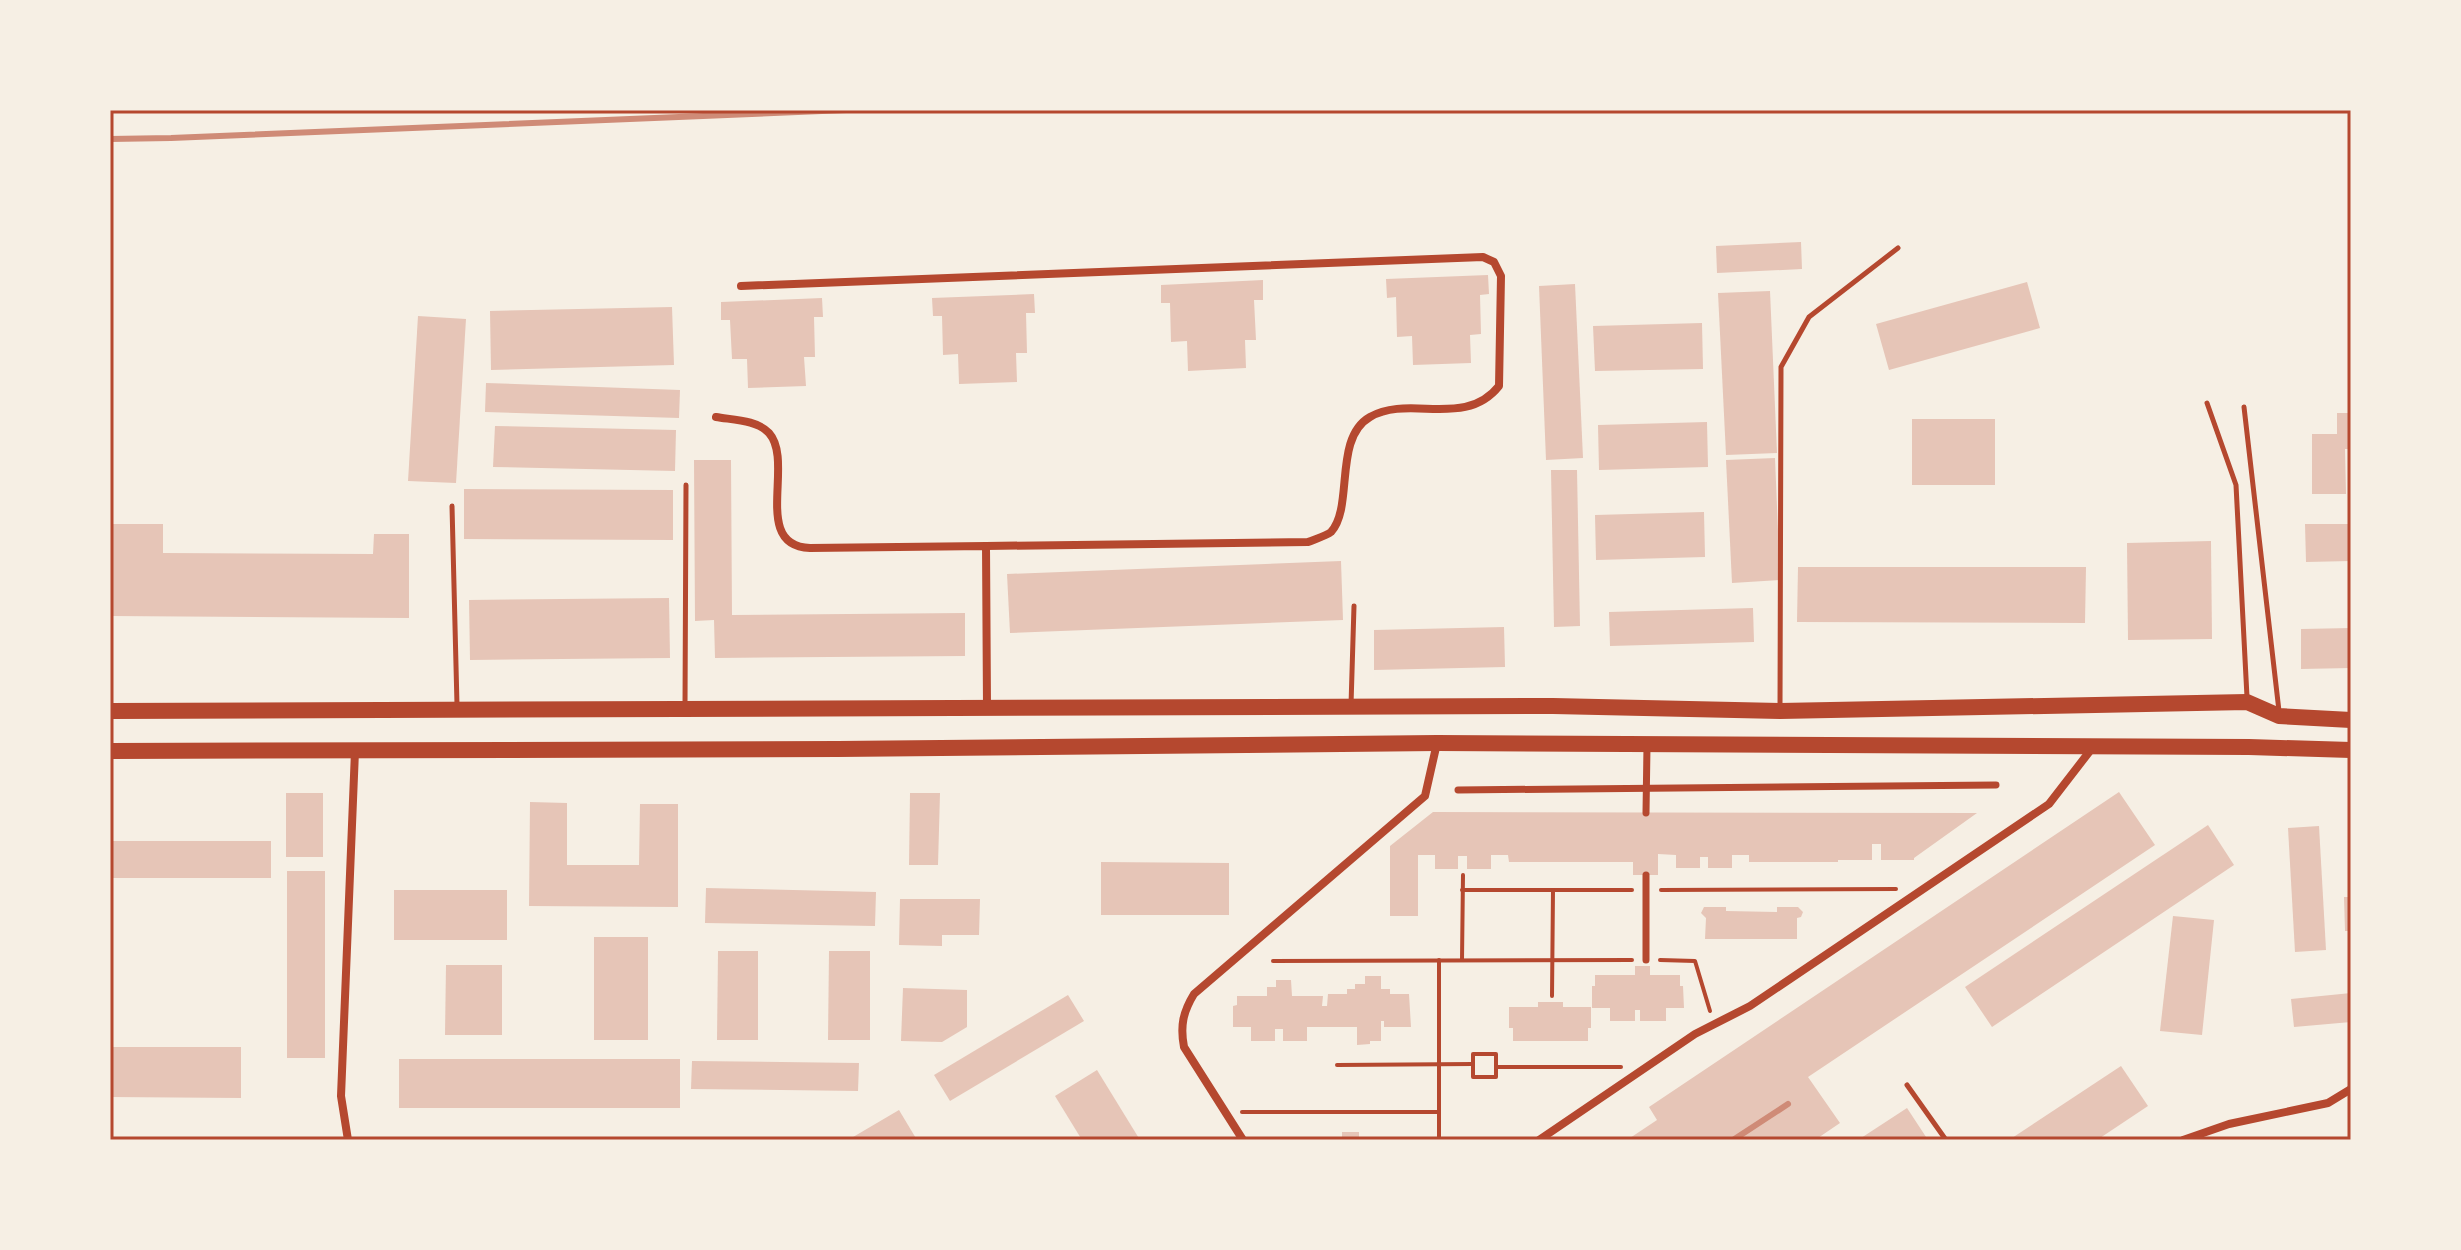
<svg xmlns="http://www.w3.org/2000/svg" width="2461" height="1250" font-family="'Times New Roman',serif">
	<rect width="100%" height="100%" fill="#f6efe4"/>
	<g fill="#e6c5b7">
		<polygon points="1801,242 1802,269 1717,273 1716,246"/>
		<polygon points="1488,275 1489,294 1480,295 1481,334 1470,335 1471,363 1413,365 1412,336 1397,337 1396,297 1387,298 1386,279"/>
		<polygon points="1263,280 1263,300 1254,300 1256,340 1245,340 1246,368 1188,371 1187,341 1171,342 1170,303 1161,303 1161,285"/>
		<polygon points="2027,282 2040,328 1889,370 1876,324"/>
		<polygon points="1575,284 1583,458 1546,460 1539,286"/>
		<polygon points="1770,291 1777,453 1726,455 1718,293"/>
		<polygon points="1034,294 1035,313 1026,313 1027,353 1016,353 1017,382 959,384 958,354 943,355 942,316 933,316 932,298"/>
		<polygon points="822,298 823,317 814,317 815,357 804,357 806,386 748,388 747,359 732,359 730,320 721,320 721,302"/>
		<polygon points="672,307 674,365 491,370 490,311"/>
		<polygon points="418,316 466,319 456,483 408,481"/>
		<polygon points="1702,323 1703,369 1595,371 1593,326"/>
		<polygon points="486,383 680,390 679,418 485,412"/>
		<polygon points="2337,413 2351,413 2351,449 2345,449 2346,494 2312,494 2312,434 2337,434"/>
		<rect x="1912" y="419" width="83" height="66"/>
		<polygon points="1707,422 1708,467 1599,470 1598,425"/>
		<polygon points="495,426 676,430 675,471 493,467"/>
		<polygon points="1775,458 1780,580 1732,583 1726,460"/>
		<polygon points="694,460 731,460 732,615 965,613 965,656 715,658 714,620 695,621"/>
		<polygon points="1551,470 1577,470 1580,626 1554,627"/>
		<polygon points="464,489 673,490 673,540 464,539"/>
		<polygon points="1704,512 1705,557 1596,560 1595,515"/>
		<polygon points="110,524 163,524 163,553 373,554 374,534 409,534 409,618 110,616"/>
		<polygon points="2305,524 2351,524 2351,561 2306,562"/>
		<polygon points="2211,541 2212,639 2128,640 2127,543"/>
		<polygon points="1341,561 1343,620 1010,633 1007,574"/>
		<polygon points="1798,567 2086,567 2085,623 1797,622"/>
		<polygon points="669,598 670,658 470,660 469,600"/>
		<polygon points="1753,608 1754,642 1610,646 1609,612"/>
		<polygon points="1504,627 1505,667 1374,670 1374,630"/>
		<polygon points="2351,628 2351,668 2301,669 2301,629"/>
		<polygon points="2119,792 2155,845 1808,1077 1840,1123 1815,1140 1627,1140 1657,1120 1649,1107"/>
		<rect x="286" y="793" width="37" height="64"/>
		<polygon points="910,793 940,793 938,865 909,865"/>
		<polygon points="530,802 567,803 567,865 639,865 640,804 678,804 678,907 529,906"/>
		<polygon points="1433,812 1977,813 1914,858 1914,860 1881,860 1881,844 1872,844 1872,860 1838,860 1838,862 1749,862 1749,855 1732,855 1732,868 1708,868 1708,857 1700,857 1700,868 1676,868 1676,855 1658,854 1658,875 1633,875 1633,862 1509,862 1508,855 1491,855 1491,869 1467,869 1467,856 1458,856 1458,869 1435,869 1435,855 1418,855 1418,916 1390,916 1390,846"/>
		<polygon points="2208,825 2234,865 1992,1027 1965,987"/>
		<polygon points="2319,826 2326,950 2295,952 2288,828"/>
		<rect x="110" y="841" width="161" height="37"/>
		<polygon points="1101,862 1229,863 1229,915 1101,915"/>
		<rect x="287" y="871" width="38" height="187"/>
		<polygon points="706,888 876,892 875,926 705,923"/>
		<rect x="394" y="890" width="113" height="50"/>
		<polygon points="2344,897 2351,897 2351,931 2345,931"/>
		<polygon points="900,899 980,899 979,935 942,935 942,946 899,945"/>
		<polygon points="1704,907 1726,907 1726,911 1777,912 1777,907 1798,907 1803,912 1801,917 1797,918 1797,939 1705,939 1706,918 1701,913"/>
		<polygon points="2173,916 2214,920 2202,1035 2160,1031"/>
		<rect x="594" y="937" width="54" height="103"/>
		<polygon points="718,951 758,951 758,1040 717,1040"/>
		<polygon points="829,951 870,951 870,1040 828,1040"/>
		<polygon points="446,965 502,965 502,1035 445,1035"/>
		<polygon points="1635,966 1650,966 1650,975 1680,975 1680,986 1683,986 1684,1008 1666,1008 1666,1021 1640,1021 1640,1010 1635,1010 1635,1021 1610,1021 1610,1008 1592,1008 1592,986 1595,986 1595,975 1635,975"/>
		<polygon points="1365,976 1381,976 1381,989 1390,989 1390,994 1409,994 1411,1027 1384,1027 1384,1021 1381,1021 1381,1041 1370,1041 1370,1044 1357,1045 1357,1027 1307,1027 1307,1041 1283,1041 1283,1029 1275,1029 1275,1041 1251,1041 1251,1027 1233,1027 1233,1006 1237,1005 1237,996 1267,996 1267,987 1276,987 1276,980 1291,980 1292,996 1323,996 1322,1006 1327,1006 1328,994 1347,994 1347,989 1355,989 1355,984 1365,984"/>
		<polygon points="903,988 967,990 967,1027 942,1042 901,1041"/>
		<polygon points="2351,993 2351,1022 2294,1027 2291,999"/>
		<polygon points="1068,995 1084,1021 950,1101 934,1075"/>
		<polygon points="1538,1002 1563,1002 1563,1007 1591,1007 1591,1028 1588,1028 1588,1041 1513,1041 1513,1028 1509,1028 1509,1007 1538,1007"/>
		<polygon points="110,1047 241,1047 241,1098 110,1097"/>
		<rect x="399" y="1059" width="281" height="49"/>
		<polygon points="692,1061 859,1063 858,1091 691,1089"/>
		<polygon points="2121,1066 2148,1106 2097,1140 2009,1140"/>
		<polygon points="1097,1070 1140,1140 1082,1140 1055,1096"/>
		<polygon points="1907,1108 1928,1140 1858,1140"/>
		<polygon points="899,1110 917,1140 848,1140"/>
		<rect x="1342" y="1132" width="17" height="8"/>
	</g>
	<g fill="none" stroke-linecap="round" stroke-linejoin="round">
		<g stroke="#b5482f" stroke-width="4">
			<polyline points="1462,890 1632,890"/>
			<polyline points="1661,890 1896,889"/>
			<polyline points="1439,960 1439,1140"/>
			<polyline points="1462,960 1463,875"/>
			<polyline points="1660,960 1695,961 1710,1011"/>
			<polyline points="1273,961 1632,960"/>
			<polyline points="1552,996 1553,890"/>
			<rect x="1473" y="1054" width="23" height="23"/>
			<polyline points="1337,1065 1473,1064"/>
			<polyline points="1496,1067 1621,1067"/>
			<polyline points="1242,1112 1439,1112"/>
		</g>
		<g stroke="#b5482f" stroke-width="5">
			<polyline points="2207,403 2236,485 2247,697"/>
			<polyline points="2244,407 2279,711"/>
			<polyline points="452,506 457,705"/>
			<polyline points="1351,705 1354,606"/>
			<polyline points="685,708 686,485"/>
			<polyline points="1780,710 1781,367 1809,317 1898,248"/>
			<polyline points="1907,1085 1946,1140"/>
		</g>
		<g stroke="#b5482f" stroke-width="7">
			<polyline points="1458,790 1996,785"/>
			<polyline points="1646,813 1647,746"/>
			<polyline points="1646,960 1646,875"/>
		</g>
		<g stroke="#b5482f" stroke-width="8">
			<path d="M741,286L1483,257L1494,262L1501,276L1499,386C1465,429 1409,394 1370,417C1333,438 1354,507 1331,532C1326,536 1315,539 1308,542L986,546"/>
			<path d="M716,417C733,420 757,420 769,433C795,462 751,546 810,548L986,546L987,707"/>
			<polyline points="348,1140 341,1096 355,751"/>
			<path d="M1243,1140L1184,1047C1180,1026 1183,1012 1194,994L1425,796L1437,743"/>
			<polyline points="1539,1140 1695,1034 1750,1006 2049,804 2093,747"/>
			<polyline points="2183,1140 2229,1124 2328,1103 2351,1089"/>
		</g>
		<g stroke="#b5482f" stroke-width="16">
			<polyline points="110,711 1553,706 1780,711 2247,702 2279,716 2351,720"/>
			<polyline points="110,751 838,749 1437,743 2249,747 2351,750"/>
		</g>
		<g stroke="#cf8b77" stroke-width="6">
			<polyline points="110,139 171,138 846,110"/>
			<polyline points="1733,1140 1788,1104"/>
		</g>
	</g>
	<rect width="2461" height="1250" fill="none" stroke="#f6efe4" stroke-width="224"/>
	<rect x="112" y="112" width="2237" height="1026" fill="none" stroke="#b5482f" stroke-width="3"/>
</svg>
